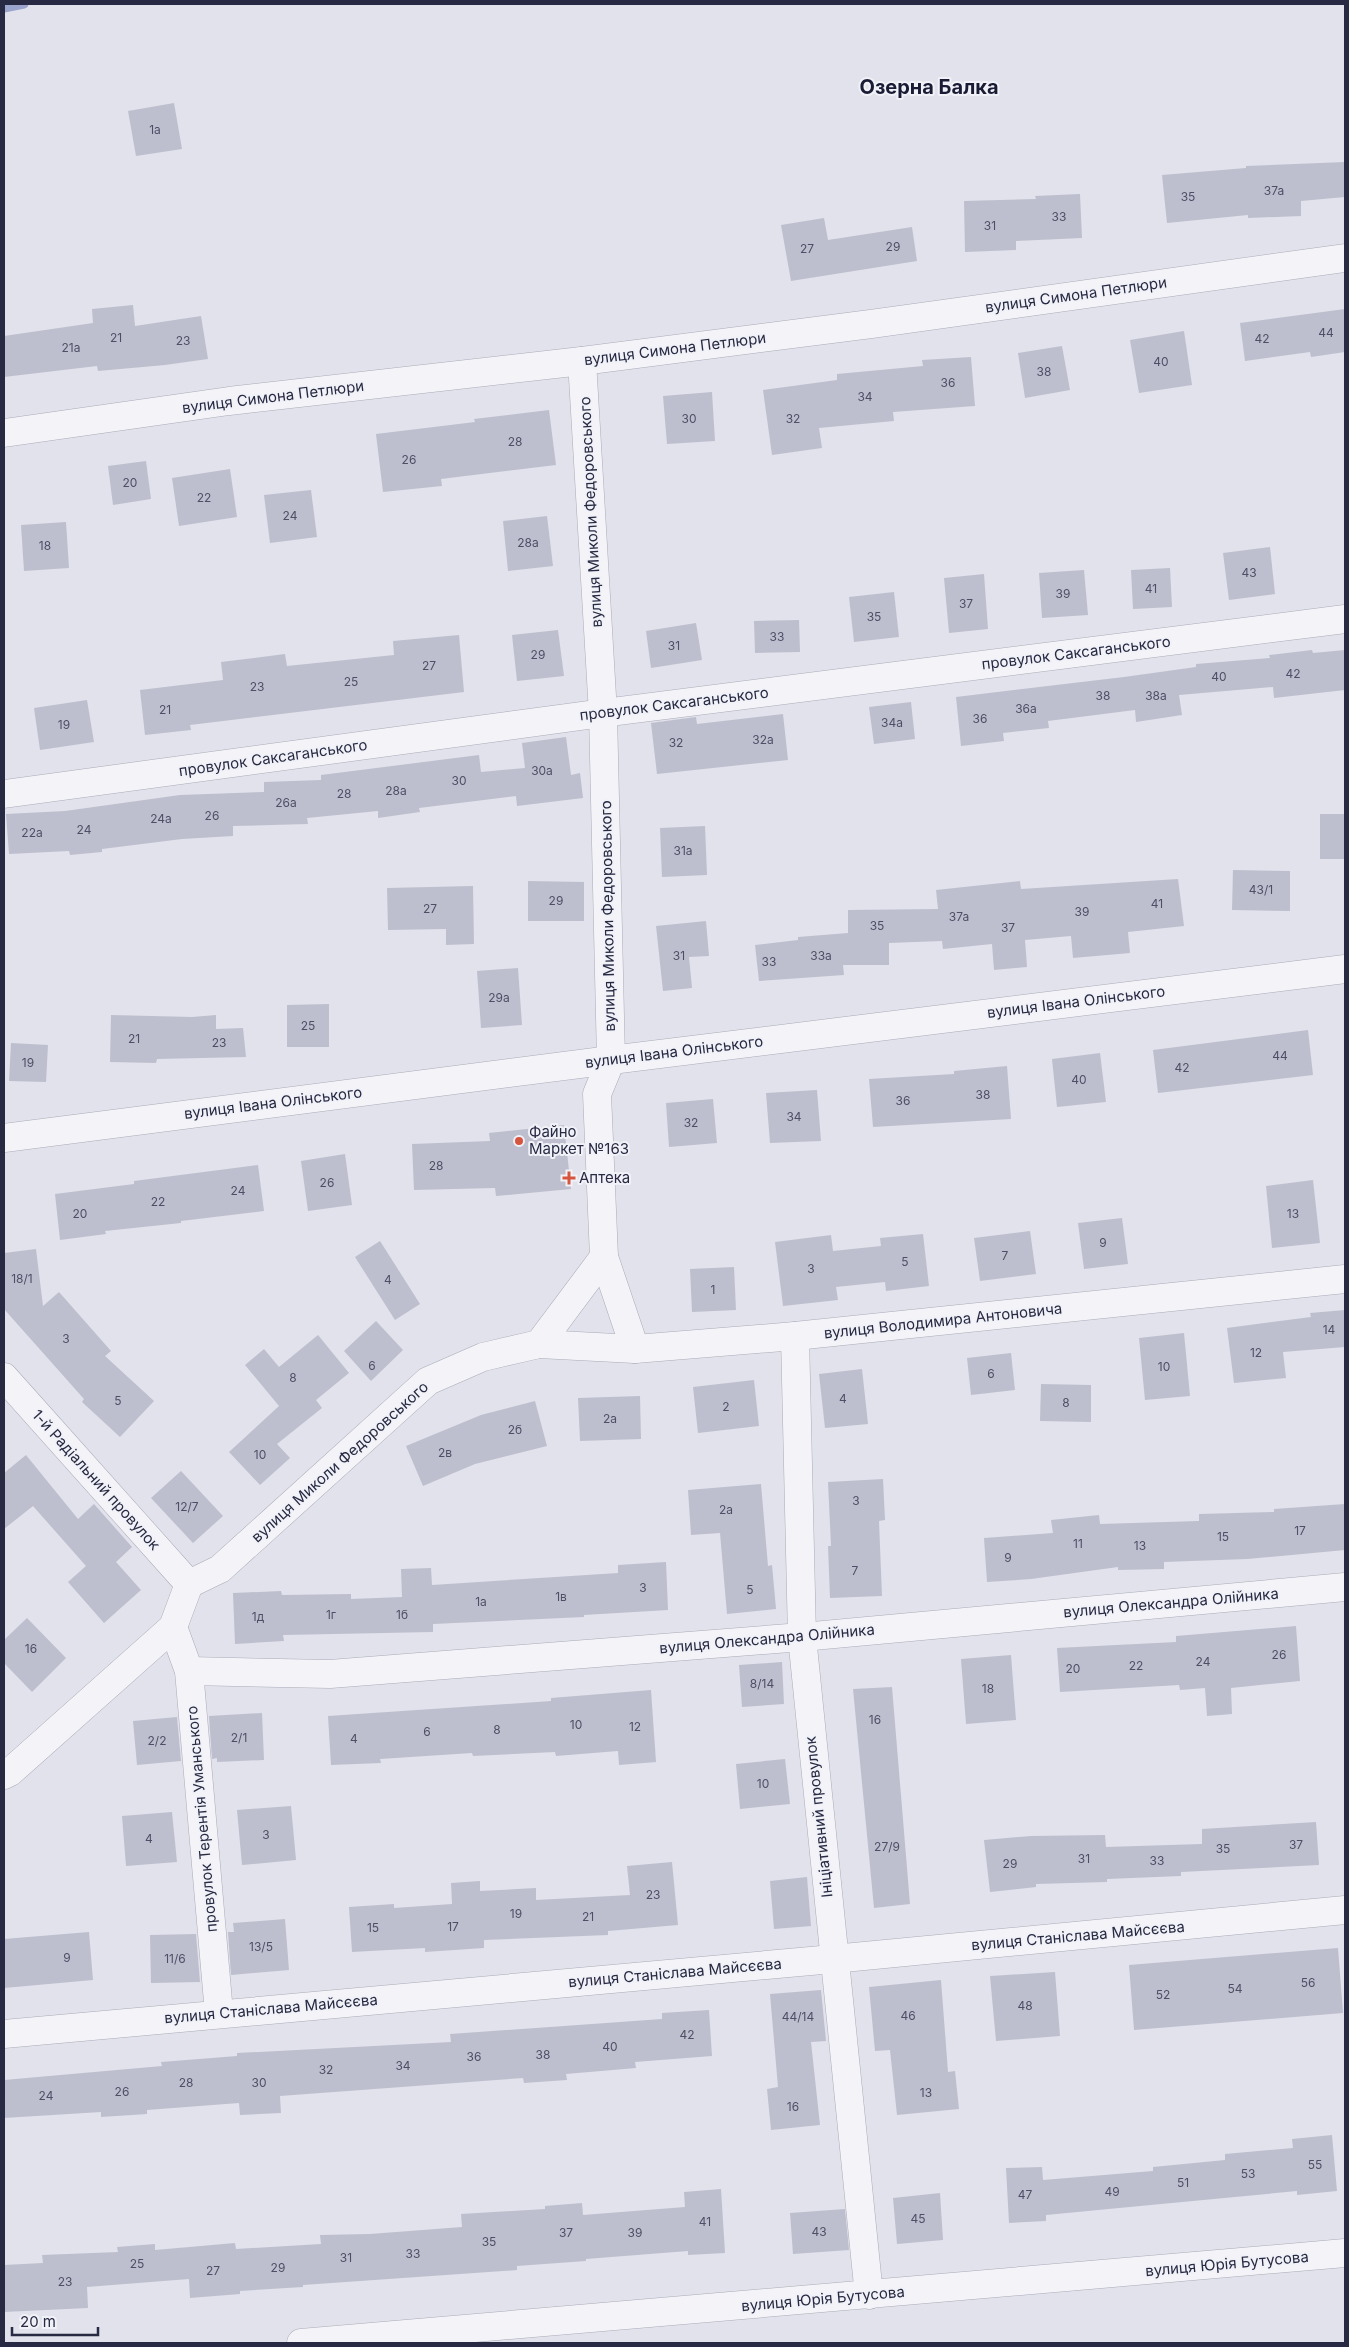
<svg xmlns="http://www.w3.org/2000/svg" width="1349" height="2347" font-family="Inter,sans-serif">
	<rect width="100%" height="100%" fill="#e1e2eb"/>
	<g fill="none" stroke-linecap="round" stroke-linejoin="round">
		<polyline stroke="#9aa4cd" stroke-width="9" points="4,8 24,4"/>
	</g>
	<g fill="#bebfce">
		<polygon points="174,103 182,149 136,156 128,111"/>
		<polygon points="1345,162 1345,197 1301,201 1301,216 1248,218 1248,215 1167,223 1162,175 1246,168 1246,166"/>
		<polygon points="1080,194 1082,238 1016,241 1016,250 965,252 964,201 1036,199 1035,196"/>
		<polygon points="824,218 828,240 912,227 917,261 791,281 781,225"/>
		<polygon points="133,305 135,326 201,316 208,359 165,365 98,371 97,366 4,377 4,336 93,323 92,309"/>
		<polygon points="1345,309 1345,352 1311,357 1310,352 1245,361 1240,323"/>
		<polygon points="1184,331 1192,385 1139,393 1130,340"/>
		<polygon points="1062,346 1070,390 1025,398 1018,353"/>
		<polygon points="971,357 975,406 893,412 894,421 819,428 822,448 772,455 763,390 837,380 837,374 923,366 922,360"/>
		<polygon points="712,392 715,441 667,444 663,396"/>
		<polygon points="549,410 556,465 441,479 442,486 383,492 376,434 475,422 474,419"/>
		<polygon points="146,461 151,499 113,505 108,466"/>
		<polygon points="230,469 237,517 179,526 172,478"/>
		<polygon points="311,490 317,537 270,543 264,495"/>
		<polygon points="547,516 553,566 508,571 503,521"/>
		<polygon points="66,522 69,568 24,571 21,525"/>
		<polygon points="1270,547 1275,594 1229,600 1223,553"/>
		<polygon points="1170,568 1172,607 1133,609 1131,570"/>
		<polygon points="1084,570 1088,615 1042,618 1039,573"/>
		<polygon points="984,574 988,629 949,633 944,578"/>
		<polygon points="894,592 899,637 854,642 849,597"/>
		<polygon points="799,620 800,652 755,653 754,621"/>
		<polygon points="696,623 702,660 651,668 646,631"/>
		<polygon points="558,630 564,676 517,681 512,635"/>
		<polygon points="459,635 464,692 190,725 191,730 145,735 140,690 223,680 221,662 285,654 287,666 394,655 393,641"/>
		<polygon points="1312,650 1313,653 1345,650 1345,690 1274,698 1273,687 1179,695 1182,715 1136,722 1135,710 1048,721 1049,728 1003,733 1004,741 961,746 956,697 1124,677 1196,667 1196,664 1270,658 1269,655"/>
		<polygon points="87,700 94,742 40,750 34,708"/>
		<polygon points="911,702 915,739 874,744 869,707"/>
		<polygon points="783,714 788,760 657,774 651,723 696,717 697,724"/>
		<polygon points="566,737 571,775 580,773 583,798 517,806 516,796 419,808 420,812 378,818 378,811 307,818 308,824 233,826 233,836 182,839 102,849 102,852 70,855 69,851 9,854 6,814 65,811 180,795 264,792 264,782 321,780 321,775 479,755 481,772 525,768 522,743"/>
		<rect x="1320" y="814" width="25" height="45"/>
		<polygon points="705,826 707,875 662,877 660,828"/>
		<polygon points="1233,870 1290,871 1290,911 1232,910"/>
		<polygon points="1178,879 1184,926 1128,932 1130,953 1073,958 1071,936 1025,940 1027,967 994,970 992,944 943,949 942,941 889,943 889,965 843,965 844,975 759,981 755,945 798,940 798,937 848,933 848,910 938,909 936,890 1020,881 1021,889"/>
		<polygon points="528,881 584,882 584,921 528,921"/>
		<polygon points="473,886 474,944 446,945 446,929 388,930 387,888"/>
		<polygon points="706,921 709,956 689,957 692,988 663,991 656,926"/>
		<polygon points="518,968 522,1025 481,1028 477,971"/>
		<polygon points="329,1004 329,1047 287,1047 287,1005"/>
		<polygon points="111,1015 192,1017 216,1015 216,1029 243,1028 246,1057 157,1059 156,1063 110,1062"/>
		<polygon points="1308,1030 1313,1075 1158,1093 1153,1050"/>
		<polygon points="11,1043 48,1045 46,1082 9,1081"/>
		<polygon points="1100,1053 1106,1102 1057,1107 1052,1059"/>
		<polygon points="1007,1066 1011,1119 873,1127 869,1079 954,1074 954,1071"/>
		<polygon points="817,1090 821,1141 770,1143 766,1093"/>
		<polygon points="713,1099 717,1143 669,1147 666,1103"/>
		<polygon points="564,1125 571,1189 496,1196 495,1188 414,1190 412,1144 490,1141 489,1133"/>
		<polygon points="345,1154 352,1205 308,1211 301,1161"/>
		<polygon points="258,1165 264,1211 181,1221 181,1223 105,1231 106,1234 60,1240 55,1194 134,1184 134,1181"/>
		<polygon points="1313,1180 1320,1243 1272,1248 1266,1186"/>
		<polygon points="1122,1218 1128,1264 1084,1269 1078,1223"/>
		<polygon points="1030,1231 1036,1274 980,1281 974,1238"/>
		<polygon points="923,1234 929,1286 886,1291 885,1282 836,1287 838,1300 783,1306 775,1242 831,1235 833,1251 881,1246 880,1238"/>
		<polygon points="380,1241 420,1304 395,1320 355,1257"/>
		<polygon points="36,1249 43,1306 59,1292 111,1351 105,1356 154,1401 120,1437 82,1402 84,1399 4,1309 4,1253"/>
		<polygon points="734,1267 736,1310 692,1312 690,1269"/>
		<polygon points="1345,1310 1345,1347 1283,1352 1286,1378 1234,1383 1227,1328 1311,1317 1310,1313"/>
		<polygon points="376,1321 403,1350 371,1381 344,1351"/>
		<polygon points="1184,1333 1190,1396 1145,1400 1139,1338"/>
		<polygon points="318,1335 349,1373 316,1400 322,1408 277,1444 290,1458 260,1485 229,1452 279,1406 245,1365 264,1349 279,1367"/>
		<polygon points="1011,1353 1015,1390 971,1395 967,1358"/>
		<polygon points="862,1369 868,1424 825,1428 819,1374"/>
		<polygon points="754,1380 759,1426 698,1433 693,1387"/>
		<polygon points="1041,1384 1091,1385 1091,1422 1040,1421"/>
		<polygon points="640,1396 641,1439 580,1441 578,1398"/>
		<polygon points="535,1401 547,1446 475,1464 423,1486 406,1446 481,1415"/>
		<polygon points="26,1455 78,1519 94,1504 132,1547 116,1562 141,1590 104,1623 68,1582 86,1566 33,1506 4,1529 4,1473"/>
		<polygon points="181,1471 223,1516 193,1543 151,1498"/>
		<polygon points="883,1479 885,1520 879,1521 882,1596 830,1598 828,1546 831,1546 828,1482"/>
		<polygon points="761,1484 768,1566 772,1565 776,1609 727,1614 720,1533 691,1535 688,1490"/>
		<polygon points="1345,1504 1345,1550 1247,1559 1164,1562 1164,1569 1118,1570 1118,1567 1031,1579 987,1582 984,1538 1053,1533 1051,1520 1099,1515 1100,1524 1199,1521 1199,1514 1274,1512 1274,1509"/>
		<polygon points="666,1562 668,1610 584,1615 584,1617 433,1624 433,1632 283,1635 284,1641 235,1644 233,1593 281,1591 282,1595 351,1594 351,1599 402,1597 401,1569 431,1568 432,1585 618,1573 618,1565"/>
		<polygon points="27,1618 66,1658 32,1692 4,1663 4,1640"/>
		<polygon points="1296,1626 1300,1681 1231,1688 1232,1714 1207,1716 1205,1688 1180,1690 1179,1685 1060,1692 1057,1648 1176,1642 1176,1636"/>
		<polygon points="1011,1655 1016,1720 966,1724 961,1659"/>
		<polygon points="782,1662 784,1704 742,1707 739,1665"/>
		<polygon points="892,1687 910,1904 874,1908 853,1689"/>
		<polygon points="651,1690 656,1762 619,1765 618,1751 556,1756 555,1752 473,1756 472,1753 380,1759 381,1763 331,1765 328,1716 551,1701 551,1698"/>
		<polygon points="262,1713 264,1760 217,1762 217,1758 212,1759 209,1716"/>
		<polygon points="177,1717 181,1761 137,1765 133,1721"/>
		<polygon points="785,1759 790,1804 740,1809 736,1764"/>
		<polygon points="291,1806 296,1860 242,1865 237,1810"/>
		<polygon points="172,1812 177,1862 126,1866 122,1816"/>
		<polygon points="1316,1822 1319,1865 1181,1872 1181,1876 1107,1879 1107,1882 1036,1884 1036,1887 990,1892 984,1840 1031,1836 1105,1835 1106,1847 1202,1844 1202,1829"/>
		<polygon points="672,1862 678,1925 608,1931 608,1935 484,1940 484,1948 425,1952 425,1948 352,1952 349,1907 394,1904 394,1908 452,1904 451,1883 480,1881 480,1891 536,1888 536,1900 630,1895 627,1866"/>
		<polygon points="807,1877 811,1926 774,1929 770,1881"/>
		<polygon points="285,1919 289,1970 231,1975 228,1932 234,1932 233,1923"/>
		<polygon points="89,1932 93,1980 4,1988 4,1939"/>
		<polygon points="196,1934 200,1982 151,1983 150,1935"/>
		<polygon points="1338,1948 1343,2013 1134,2030 1129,1965"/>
		<polygon points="1055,1972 1060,2036 996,2041 990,1976"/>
		<polygon points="941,1980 948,2072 955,2071 959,2109 897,2115 890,2050 875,2051 869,1987"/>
		<polygon points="821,1990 826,2041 811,2042 820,2125 771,2130 767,2089 778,2087 770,1994"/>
		<polygon points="709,2010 712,2056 635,2062 636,2068 566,2074 567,2080 524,2083 523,2078 280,2096 281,2113 240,2115 239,2103 147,2110 147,2114 101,2117 101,2112 4,2118 4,2080 162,2066 161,2062 237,2056 237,2053 451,2042 450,2034 662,2019 662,2013"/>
		<polygon points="1332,2135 1337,2191 1297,2195 1297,2191 1140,2206 1046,2215 1046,2221 1009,2223 1006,2168 1042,2167 1043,2180 1153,2171 1153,2167 1225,2160 1225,2154 1293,2148 1292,2139"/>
		<polygon points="721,2189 725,2253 688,2255 688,2251 586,2259 586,2261 517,2266 517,2270 303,2285 303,2287 240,2291 240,2294 190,2298 189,2279 87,2287 88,2308 4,2312 4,2265 43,2263 42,2255 118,2252 117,2247 155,2244 155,2250 235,2243 236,2249 321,2244 320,2235 370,2234 462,2227 461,2214 545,2209 545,2206 582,2203 583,2215 685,2207 684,2192"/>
		<polygon points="940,2193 943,2240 897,2244 893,2198"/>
		<polygon points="845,2209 849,2250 793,2254 790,2213"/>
	</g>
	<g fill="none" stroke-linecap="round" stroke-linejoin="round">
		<g stroke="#aaabb9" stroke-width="29">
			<g id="minor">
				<polyline points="582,361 603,713 611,1060 597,1094 604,1257 635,1349"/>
				<polyline points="4,433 229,401 582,361 871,324 1345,258"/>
				<polyline points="4,794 603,713 1345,619"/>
				<polyline points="4,1138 611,1060 1345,969"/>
				<polyline points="795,1336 802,1637 869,2295"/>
				<polyline points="539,1344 604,1257"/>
				<polyline points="4,1377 189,1584"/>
				<polyline points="173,1627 189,1671 219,2013"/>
				<polyline points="189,1671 330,1674 802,1637 1345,1587"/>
				<polyline points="4,1775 10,1772 173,1627 189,1584 220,1569 428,1381 483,1357 539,1344 635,1349 795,1336 1345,1279"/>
				<polyline points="4,2034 833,1959 1345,1910"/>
				<polyline points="301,2343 1345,2253"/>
			</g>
		</g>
		<use href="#minor" stroke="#f4f4f8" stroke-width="28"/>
	</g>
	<g fill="#d6553f" stroke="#f1f2f8" stroke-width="2">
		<circle cx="519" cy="1141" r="5"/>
		<path d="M566.5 1170.5h5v5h5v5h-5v5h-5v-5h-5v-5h5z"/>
	</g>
	<g text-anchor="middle" stroke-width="4" stroke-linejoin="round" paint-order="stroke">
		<g font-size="12" fill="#4e4f66">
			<text x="155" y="134">1а</text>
			<text x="1274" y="195">37а</text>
			<text x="1188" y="201">35</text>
			<text x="1059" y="221">33</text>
			<text x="990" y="230">31</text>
			<text x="893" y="251">29</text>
			<text x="807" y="253">27</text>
			<text x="1326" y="337">44</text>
			<text x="116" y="342">21</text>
			<text x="1262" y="343">42</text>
			<text x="183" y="345">23</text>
			<text x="71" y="352">21а</text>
			<text x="1161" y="366">40</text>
			<text x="1044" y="376">38</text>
			<text x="948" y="387">36</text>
			<text x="865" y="401">34</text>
			<text x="689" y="423">30</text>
			<text x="793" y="423">32</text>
			<text x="515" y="446">28</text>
			<text x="409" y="464">26</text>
			<text x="130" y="487">20</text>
			<text x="204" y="502">22</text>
			<text x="290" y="520">24</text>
			<text x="528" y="547">28а</text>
			<text x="45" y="550">18</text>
			<text x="1249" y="577">43</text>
			<text x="1151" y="593">41</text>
			<text x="1063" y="598">39</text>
			<text x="966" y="608">37</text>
			<text x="874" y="621">35</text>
			<text x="777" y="641">33</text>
			<text x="674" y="650">31</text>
			<text x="538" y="659">29</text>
			<text x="429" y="670">27</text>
			<text x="1293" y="678">42</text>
			<text x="1219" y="681">40</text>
			<text x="351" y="686">25</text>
			<text x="257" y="691">23</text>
			<text x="1103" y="700">38</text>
			<text x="1156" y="700">38а</text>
			<text x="1026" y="713">36а</text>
			<text x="165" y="714">21</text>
			<text x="980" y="723">36</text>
			<text x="892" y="727">34а</text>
			<text x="64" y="729">19</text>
			<text x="763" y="744">32а</text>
			<text x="676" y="747">32</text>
			<text x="542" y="775">30а</text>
			<text x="459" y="785">30</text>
			<text x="396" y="795">28а</text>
			<text x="344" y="798">28</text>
			<text x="286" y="807">26а</text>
			<text x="212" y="820">26</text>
			<text x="161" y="823">24а</text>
			<text x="84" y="834">24</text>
			<text x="32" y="837">22а</text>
			<text x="683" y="855">31а</text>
			<text x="1261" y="894">43/1</text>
			<text x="556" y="905">29</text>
			<text x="1157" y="908">41</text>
			<text x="430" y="913">27</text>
			<text x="1082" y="916">39</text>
			<text x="959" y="921">37а</text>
			<text x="877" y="930">35</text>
			<text x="1008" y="932">37</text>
			<text x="679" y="960">31</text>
			<text x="821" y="960">33а</text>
			<text x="769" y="966">33</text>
			<text x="499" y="1002">29а</text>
			<text x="308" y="1030">25</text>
			<text x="134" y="1043">21</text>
			<text x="219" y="1047">23</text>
			<text x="1280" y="1060">44</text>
			<text x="28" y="1067">19</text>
			<text x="1182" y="1072">42</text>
			<text x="1079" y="1084">40</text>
			<text x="983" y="1099">38</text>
			<text x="903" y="1105">36</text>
			<text x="794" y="1121">34</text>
			<text x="691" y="1127">32</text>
			<text x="436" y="1170">28</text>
			<text x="327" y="1187">26</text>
			<text x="238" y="1195">24</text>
			<text x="158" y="1206">22</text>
			<text x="80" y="1218">20</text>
			<text x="1293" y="1218">13</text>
			<text x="1103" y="1247">9</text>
			<text x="1005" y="1260">7</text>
			<text x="905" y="1266">5</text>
			<text x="811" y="1273">3</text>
			<text x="22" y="1283">18/1</text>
			<text x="388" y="1284">4</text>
			<text x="713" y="1294">1</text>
			<text x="1329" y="1334">14</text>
			<text x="66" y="1343">3</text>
			<text x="1256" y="1357">12</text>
			<text x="372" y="1370">6</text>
			<text x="1164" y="1371">10</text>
			<text x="991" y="1378">6</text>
			<text x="293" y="1382">8</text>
			<text x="843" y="1403">4</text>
			<text x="118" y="1405">5</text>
			<text x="1066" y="1407">8</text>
			<text x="726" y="1411">2</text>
			<text x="610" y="1423">2а</text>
			<text x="515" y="1434">2б</text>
			<text x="445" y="1457">2в</text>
			<text x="260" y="1459">10</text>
			<text x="856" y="1505">3</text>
			<text x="187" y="1511">12/7</text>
			<text x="726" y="1514">2а</text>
			<text x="1300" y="1535">17</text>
			<text x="1223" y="1541">15</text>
			<text x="1078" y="1548">11</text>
			<text x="1140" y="1550">13</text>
			<text x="1008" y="1562">9</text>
			<text x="855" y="1575">7</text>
			<text x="643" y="1592">3</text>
			<text x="750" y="1594">5</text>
			<text x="561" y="1601">1в</text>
			<text x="481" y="1606">1а</text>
			<text x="331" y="1619">1г</text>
			<text x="402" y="1619">1б</text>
			<text x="258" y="1621">1д</text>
			<text x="31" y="1653">16</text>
			<text x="1279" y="1659">26</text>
			<text x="1203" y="1666">24</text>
			<text x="1136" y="1670">22</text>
			<text x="1073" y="1673">20</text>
			<text x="762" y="1688">8/14</text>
			<text x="988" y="1693">18</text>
			<text x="875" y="1724">16</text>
			<text x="576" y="1729">10</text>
			<text x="635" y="1731">12</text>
			<text x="497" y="1734">8</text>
			<text x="427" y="1736">6</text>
			<text x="239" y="1742">2/1</text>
			<text x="354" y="1743">4</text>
			<text x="157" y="1745">2/2</text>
			<text x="763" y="1788">10</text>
			<text x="266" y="1839">3</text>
			<text x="149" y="1843">4</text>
			<text x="1296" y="1849">37</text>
			<text x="887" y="1851">27/9</text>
			<text x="1223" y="1853">35</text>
			<text x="1084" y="1863">31</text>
			<text x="1157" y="1865">33</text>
			<text x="1010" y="1868">29</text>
			<text x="653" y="1899">23</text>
			<text x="516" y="1918">19</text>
			<text x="588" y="1921">21</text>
			<text x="453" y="1931">17</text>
			<text x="373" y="1932">15</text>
			<text x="261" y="1951">13/5</text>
			<text x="67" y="1962">9</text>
			<text x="175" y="1963">11/6</text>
			<text x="1308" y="1987">56</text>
			<text x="1235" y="1993">54</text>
			<text x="1163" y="1999">52</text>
			<text x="1025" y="2010">48</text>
			<text x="908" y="2020">46</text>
			<text x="798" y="2021">44/14</text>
			<text x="687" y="2039">42</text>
			<text x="610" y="2051">40</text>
			<text x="543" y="2059">38</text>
			<text x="474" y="2061">36</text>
			<text x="403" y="2070">34</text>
			<text x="326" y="2074">32</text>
			<text x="186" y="2087">28</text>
			<text x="259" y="2087">30</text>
			<text x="122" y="2096">26</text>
			<text x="926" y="2097">13</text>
			<text x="46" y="2100">24</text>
			<text x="793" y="2111">16</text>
			<text x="1315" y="2169">55</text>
			<text x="1248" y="2178">53</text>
			<text x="1183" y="2187">51</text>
			<text x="1112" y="2196">49</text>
			<text x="1025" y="2199">47</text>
			<text x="918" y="2223">45</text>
			<text x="705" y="2226">41</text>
			<text x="819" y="2236">43</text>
			<text x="566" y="2237">37</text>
			<text x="635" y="2237">39</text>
			<text x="489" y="2246">35</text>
			<text x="413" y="2258">33</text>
			<text x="346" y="2262">31</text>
			<text x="137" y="2268">25</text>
			<text x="278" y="2272">29</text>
			<text x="213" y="2275">27</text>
			<text x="65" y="2286">23</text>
		</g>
		<g font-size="15" fill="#282a43" stroke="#f1f2f8">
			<text transform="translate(1076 295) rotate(-8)" y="5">вулиця Симона Петлюри</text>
			<text transform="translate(675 349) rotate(-7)" y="5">вулиця Симона Петлюри</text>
			<text transform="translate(273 397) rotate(-7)" y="5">вулиця Симона Петлюри</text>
			<text transform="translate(591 512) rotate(-93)" y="5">вулиця Миколи Федоровського</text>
			<text transform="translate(1076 653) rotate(-7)" y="5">провулок Саксаганського</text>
			<text transform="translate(674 704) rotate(-7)" y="5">провулок Саксаганського</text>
			<text transform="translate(273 758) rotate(-8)" y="5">провулок Саксаганського</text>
			<text transform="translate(608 916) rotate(-91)" y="5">вулиця Миколи Федоровського</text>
			<text transform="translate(1076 1002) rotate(-7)" y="5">вулиця Івана Олінського</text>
			<text transform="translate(674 1052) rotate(-7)" y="5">вулиця Івана Олінського</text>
			<text transform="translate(273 1103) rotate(-7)" y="5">вулиця Івана Олінського</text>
			<text transform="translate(943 1321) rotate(-6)" y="5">вулиця Володимира Антоновича</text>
			<text transform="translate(340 1462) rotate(-42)" y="5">вулиця Миколи Федоровського</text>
			<text transform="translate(96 1480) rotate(48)" y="5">1-й Радіальний провулок</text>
			<text transform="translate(1171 1603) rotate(-5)" y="5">вулиця Олександра Олійника</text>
			<text transform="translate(767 1639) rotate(-5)" y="5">вулиця Олександра Олійника</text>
			<text transform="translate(819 1817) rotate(-96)" y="5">Ініціативний провулок</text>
			<text transform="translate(202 1819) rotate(-95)" y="5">провулок Терентія Уманського</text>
			<text transform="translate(1078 1936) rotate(-5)" y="5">вулиця Станіслава Майсєєва</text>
			<text transform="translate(675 1973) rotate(-5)" y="5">вулиця Станіслава Майсєєва</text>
			<text transform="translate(271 2009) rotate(-5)" y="5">вулиця Станіслава Майсєєва</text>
			<text transform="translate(1227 2264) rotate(-5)" y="5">вулиця Юрія Бутусова</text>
			<text transform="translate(823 2299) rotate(-5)" y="5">вулиця Юрія Бутусова</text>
		</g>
		<g font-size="15" fill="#282a43" stroke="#f1f2f8" text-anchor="start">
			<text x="529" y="1137">Файно<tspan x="529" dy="17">Маркет №163</tspan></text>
			<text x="579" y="1183">Аптека</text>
		</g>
		<g font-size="20" font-weight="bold" fill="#1a1b34" stroke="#f1f2f8">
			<text x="929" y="94">Озерна Балка</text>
		</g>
	</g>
	<rect width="1349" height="2347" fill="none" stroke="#282a43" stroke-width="10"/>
	<path d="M12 2327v8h86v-8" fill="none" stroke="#282a43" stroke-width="2.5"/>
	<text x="20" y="2327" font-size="15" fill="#282a43" stroke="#f1f2f8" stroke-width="4" paint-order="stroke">20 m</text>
</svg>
